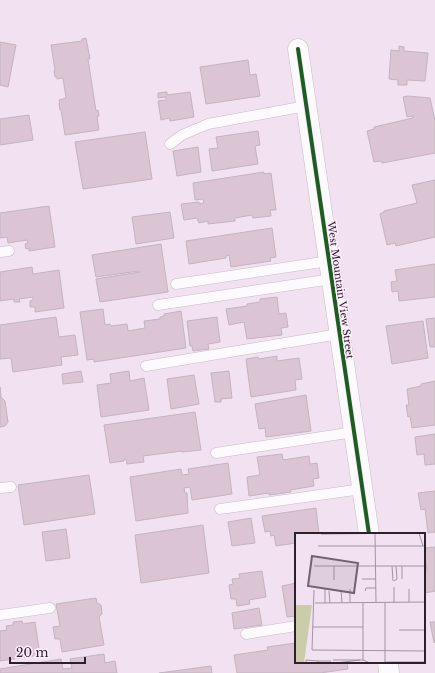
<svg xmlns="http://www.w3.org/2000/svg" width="435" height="673" font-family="'Libre Baskerville',serif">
	<rect width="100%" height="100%" fill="#f2e1f0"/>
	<g fill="#dbc4d4" stroke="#c3b4bf">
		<polygon points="86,38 90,59 88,59 96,111 98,110 99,116 97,117 99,130 65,135 61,110 60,110 59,103 60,103 59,100 66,98 63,78 57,79 57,77 55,77 54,71 55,70 51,45 82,41 82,39"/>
		<polygon points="0,42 16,45 8,87 0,85"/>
		<polygon points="399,46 404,47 404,51 428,53 425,81 407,80 407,85 398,85 398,80 389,79 391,50 399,51"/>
		<polygon points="248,60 250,75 256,74 260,96 206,104 200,67"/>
		<polygon points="167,92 167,95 190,92 194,117 170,121 169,118 161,120 158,101 166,100 166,97 158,98 158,93"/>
		<polygon points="408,96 430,98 435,121 435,153 382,163 381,161 374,162 367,131 374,129 374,127 413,118 413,116 407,117 403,97"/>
		<polygon points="29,115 33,140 0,145 0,119"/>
		<polygon points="258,131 260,145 255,146 258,164 212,171 209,149 218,148 216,137"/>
		<polygon points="145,132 152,179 83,189 75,142"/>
		<polygon points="198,147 201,172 177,176 173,151"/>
		<polygon points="264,172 264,174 271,173 276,210 270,210 271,216 253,218 252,215 235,218 235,221 208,224 208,221 199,223 197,218 184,220 181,204 199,202 199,204 204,203 203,199 195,200 193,183"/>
		<polygon points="435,180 435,237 396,246 395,243 387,245 380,214 384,212 384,211 417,203 412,185"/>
		<polygon points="49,206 55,247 29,251 29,248 26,249 25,244 28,243 27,240 8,243 7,237 0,238 0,213"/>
		<polygon points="170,212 174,238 136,244 132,217"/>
		<polygon points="272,228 276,257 270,258 271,261 231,267 229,255 226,256 226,258 189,264 186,241"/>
		<polygon points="161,244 168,292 100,302 96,279 140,272 139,271 96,277 92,255"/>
		<polygon points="435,264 435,297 399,301 398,291 392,292 391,282 397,281 395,270"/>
		<polygon points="32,267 33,274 59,270 64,308 35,312 35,307 30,307 30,301 33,300 33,297 19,299 20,302 14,302 14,299 0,301 0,272"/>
		<polygon points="277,297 279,314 286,313 288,327 281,328 282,335 247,339 244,322 229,325 226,309 247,306 247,304 260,302 260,299"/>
		<polygon points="103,309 105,325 110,324 111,326 127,324 128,331 145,328 144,321 160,319 160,317 164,316 164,314 181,311 186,348 94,362 94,359 87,360 80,312"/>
		<polygon points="56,317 59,337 75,335 78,355 61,357 62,365 13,372 11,358 0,359 0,325"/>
		<polygon points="217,317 220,342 208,344 209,349 193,351 192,346 190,346 187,321"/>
		<polygon points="435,318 435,347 430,347 426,319"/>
		<polygon points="423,321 428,358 392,364 386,326"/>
		<polygon points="277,356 277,361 299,358 302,379 295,380 296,390 251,397 246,359 258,357 259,359"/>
		<polygon points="81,371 83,382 63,384 62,374"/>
		<polygon points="129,371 130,381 144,378 149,410 101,417 97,385 111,383 110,374"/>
		<polygon points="229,371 232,398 221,399 221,402 215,402 211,373"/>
		<polygon points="194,375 199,404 171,409 167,379"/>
		<polygon points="435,381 435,425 412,428 410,416 408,417 406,405 409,405 407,389 421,386 421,384"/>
		<polygon points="0,387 1,397 5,401 8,422 5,426 0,427"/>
		<polygon points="306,395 311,431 266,437 265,428 259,429 255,404"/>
		<polygon points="195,412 201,450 182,452 182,451 143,456 144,462 127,464 126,459 124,459 124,461 110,463 104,425"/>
		<polygon points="435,434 435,464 425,465 424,454 417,455 415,437"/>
		<polygon points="282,454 283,460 309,456 310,464 317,463 319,478 313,479 314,486 290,490 291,492 269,495 269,493 249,496 247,477 260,475 257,457"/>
		<polygon points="228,463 232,494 192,500 190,487 184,488 185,493 187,493 188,513 136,521 130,477 181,469 182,475 189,474 188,469"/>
		<polygon points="89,475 95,514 24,525 18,485"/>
		<polygon points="435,491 435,532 428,533 425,509 421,510 418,493"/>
		<polygon points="316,508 319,534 296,534 296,543 276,546 274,535 271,536 270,531 265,532 262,516"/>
		<polygon points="251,518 255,543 232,546 228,522"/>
		<polygon points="203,525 209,573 141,583 135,535"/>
		<polygon points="66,529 70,558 46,561 42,532"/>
		<polygon points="435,547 435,591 425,593 424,571 427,571 424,548"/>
		<polygon points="262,571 266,597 249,600 250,604 237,606 236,599 231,599 229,585 233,584 232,579 240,578 239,574"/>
		<polygon points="296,583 296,616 287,617 282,586"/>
		<polygon points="96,598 97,603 101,605 102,614 99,617 104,645 62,652 60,639 55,639 53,627 60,626 56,604"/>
		<polygon points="259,608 262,625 234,629 232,613"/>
		<polygon points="22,621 23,624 35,622 40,655 0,661 0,631 7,630 6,626 13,625 13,622"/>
		<polygon points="430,622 435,622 435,642 434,643"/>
		<polygon points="296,643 296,662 347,662 348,669 320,673 237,673 234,655 268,650 267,647"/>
		<polygon points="104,654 105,663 115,661 117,673 0,673 0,669 61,659 63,669 72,668 70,659"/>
		<polygon points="211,666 212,673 159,673"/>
	</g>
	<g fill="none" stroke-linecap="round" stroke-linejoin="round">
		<g stroke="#c7bac6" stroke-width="11">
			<g id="lane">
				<polyline points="170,144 182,135 208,124 306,106"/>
				<polyline points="0,252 9,251"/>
				<polyline points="176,284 329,261"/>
				<polyline points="158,305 332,279"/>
				<polyline points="146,366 339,334"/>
				<polyline points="216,453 354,432"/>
				<polyline points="0,488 11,487"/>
				<polyline points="220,509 362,489"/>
				<polyline points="0,615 50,608"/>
				<polyline points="246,634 296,626"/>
			</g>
		</g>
		<g stroke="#c7bac6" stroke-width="21">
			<g id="street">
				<polyline points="298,49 369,534"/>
				<polyline points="388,662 389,673"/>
			</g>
		</g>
		<use href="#lane" stroke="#fdfafd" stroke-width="10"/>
		<use href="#street" stroke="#fdfafd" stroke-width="20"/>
		<g stroke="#feedfd" stroke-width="6">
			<polyline id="cycleway" points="298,49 369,534"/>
		</g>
		<use href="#cycleway" stroke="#1b5e20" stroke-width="4"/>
	</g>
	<g text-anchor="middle" stroke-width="3" stroke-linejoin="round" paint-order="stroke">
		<g font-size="10" fill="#2c212b" stroke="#feedfd">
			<text transform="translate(341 290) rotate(82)" y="4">West Mountain View Street</text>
		</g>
	</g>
	<g transform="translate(295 533)">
		<rect width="130" height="130" fill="#f2e1f0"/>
		<path d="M0,72H17L9,130H0Z" fill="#cbcdaa"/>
		<path fill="none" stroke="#a394a1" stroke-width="1" d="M124,0L128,13M26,1L124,0M80,1L81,69M23,13H130M19,33H130M39,33V47M97,33L98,48M107,33V46M67,46H81M99,48L102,46L101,33M30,55V70M114,56V69M19,57L17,117L130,118M46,57L47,70M34,58L35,70M70,58L71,55H81M20,70L130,69M55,70V56M68,70V127L75,130M90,70V130M99,70V54M18,94H68M104,97H130M38,127H68M90,129H130M11,130V127L23,128M23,130V128H36M41,130L65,127"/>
		<path fill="#716470" fill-opacity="0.15" stroke="#716470" stroke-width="2" d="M17,23L63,30L59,60L13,53Z"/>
		<rect width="130" height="130" fill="none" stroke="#2c212b" stroke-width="2"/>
	</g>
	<path d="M10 657v6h75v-6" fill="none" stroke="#2c212b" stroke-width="2"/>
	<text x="16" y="657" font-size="12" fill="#2c212b" stroke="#feedfd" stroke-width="3" paint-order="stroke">20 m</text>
</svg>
